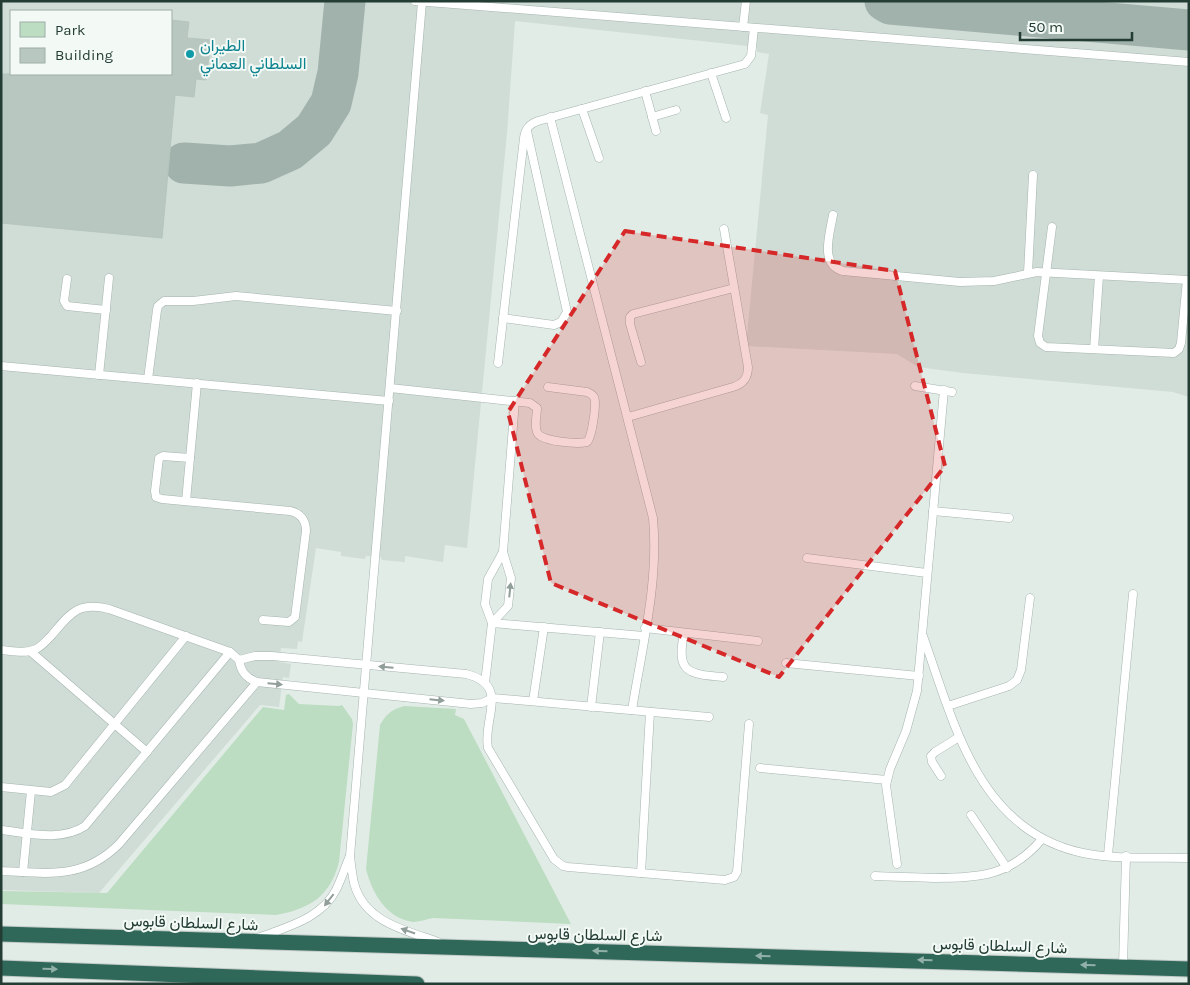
<svg xmlns="http://www.w3.org/2000/svg" width="1190" height="985" font-family="Karla,Vazirmatn,sans-serif">
	<rect width="100%" height="100%" fill="#e2ece7"/>
	<path fill="#d0dcd6" fill-rule="evenodd" d="M1,1H1189V397L1173,392L963,373L918,367L897,354L746,346L768,115L760,113L769,54L757,52V47L515,21L507,133L467,548L445,545L443,562L405,556V562L382,560L381,557L366,556L365,559L341,556V552L316,548L302,642L298,641L297,649L281,648L279,662L291,664L289,678L283,677L279,707L260,705L99,893L1,890ZM11,11H171V74H11Z"/>
	<g fill="#bcddc2">
		<path d="M289,694L299,704L339,706L342,705L352,719L353,724L339,862C330,897 309,909 276,915L1,904V891L107,893L263,707L284,710L286,695Z"/>
		<path d="M404,706L456,709L455,715L464,719L571,924L433,918C427,919 419,922 413,922C386,918 372,893 366,869L380,725C386,714 391,710 404,706Z"/>
	</g>
	<g fill="none" stroke-linecap="round" stroke-linejoin="round">
		<g stroke="#a0b2ab" stroke-width="41">
			<polyline points="885,1 890,4 1189,30"/>
			<polyline points="184,163 230,166 261,163 290,150 314,130 331,103 338,73 345,1"/>
		</g>
	</g>
	<polygon fill="#b8c7c0" stroke="#b5c6be" points="171,20 189,22 187,38 211,40 206,80 196,79 194,97 175,95 162,238 1,223 1,74 171,74"/>
	<g fill="none" stroke-linecap="round" stroke-linejoin="round">
		<g stroke="#a5b4ae" stroke-width="9">
			<g id="lane">
				<polyline points="415,1 1189,62"/>
				<path d="M422,2L350,856C351,865 352,874 354,883C364,922 405,930 438,942"/>
				<polyline points="743,27 746,1"/>
				<polyline points="711,73 726,118"/>
				<polyline points="645,91 656,131"/>
				<polyline points="582,109 599,158"/>
				<path d="M550,117L653,518C659,582 642,647 632,710"/>
				<polyline points="652,117 676,110"/>
				<path d="M833,215C830,233 819,265 843,271L960,282L994,281L1037,272L1189,280"/>
				<polyline points="1052,227 1038,336 1040,343 1046,347 1174,353 1179,349 1181,343 1187,280"/>
				<polyline points="1028,273 1033,175"/>
				<polyline points="67,279 64,301 67,306 106,310"/>
				<polyline points="503,318 554,325 561,322 567,312 527,131"/>
				<polyline points="1094,349 1099,276"/>
				<polyline points="641,362 630,324 630,317 633,314 734,288"/>
				<path d="M498,363L524,138C525,129 529,124 538,121L745,64L751,56L754,28"/>
				<polyline points="1,366 389,401"/>
				<polyline points="99,375 109,278"/>
				<polyline points="148,379 157,310 158,306 164,301 193,301 236,296 397,311"/>
				<polyline points="915,386 952,392"/>
				<path d="M390,388L530,403L537,408C537,415 534,425 537,432C540,442 578,444 587,442C592,437 597,403 594,397C592,394 590,393 587,392L548,387"/>
				<path d="M628,417L733,387C743,384 748,378 748,367L724,229"/>
				<path d="M190,458L163,456L159,458L155,491L156,497L162,499L290,511C300,513 306,520 306,531L295,617L289,622L263,620"/>
				<polyline points="186,501 197,383"/>
				<polyline points="933,511 1009,518"/>
				<polyline points="807,558 927,573"/>
				<polyline points="492,623 508,606 511,578 503,552 515,401"/>
				<polyline points="492,623 644,636"/>
				<polyline points="645,628 758,641"/>
				<path d="M684,633C676,672 687,674 723,677"/>
				<path d="M923,636C954,723 978,831 1083,853C1117,860 1154,857 1189,858"/>
				<path d="M1,650C13,651 25,654 36,649C42,646 46,641 51,636C70,614 77,601 109,609L230,652L239,660C241,672 246,678 257,682L471,704L482,703L493,698L709,717"/>
				<polyline points="30,651 147,752"/>
				<path d="M239,660L255,656H272L466,674C511,685 482,719 488,748L554,859L563,866L568,867L725,880L734,877L737,872L749,724"/>
				<polyline points="786,663 919,676"/>
				<polyline points="485,683 492,623 485,604 488,579 503,552"/>
				<polyline points="533,701 544,627"/>
				<polyline points="948,706 1009,686 1017,680 1021,670 1030,598"/>
				<polyline points="591,707 600,632"/>
				<polyline points="760,768 887,780"/>
				<polyline points="941,776 932,762 931,756 935,752 959,737"/>
				<polyline points="1,787 51,792 65,785 186,636"/>
				<polyline points="971,815 1007,868"/>
				<path d="M1,830C28,833 61,842 85,826L230,652"/>
				<polyline points="1108,855 1133,594"/>
				<polyline points="897,864 886,785 890,769 906,731 917,691 944,390"/>
				<path d="M1,871C48,873 83,880 119,844L257,682"/>
				<polyline points="23,872 31,791"/>
				<polyline points="641,873 650,712"/>
				<path d="M875,876C895,877 914,877 934,878C979,878 1011,876 1042,839"/>
				<path d="M258,938C286,927 321,919 336,890C341,880 345,868 349,858"/>
				<polyline points="1123,966 1126,856"/>
			</g>
		</g>
		<g stroke="#c1c9c6" stroke-width="17">
			<g id="highway">
				<polyline points="1,934 1189,969"/>
				<polyline points="1,968 417,984"/>
			</g>
		</g>
		<use href="#lane" stroke="#fff" stroke-width="8"/>
		<use href="#highway" stroke="#2f6859" stroke-width="15"/>
	</g>
	<defs><path id="oneway-solid" d="M-6-.8H1V-3.2L6.5 0L1 3.2V.8H-6Z" transform="scale(1.25)"/></defs>
	<g fill="#919e9a">
		<use href="#oneway-solid" transform="translate(510 590) rotate(-84)"/>
		<use href="#oneway-solid" transform="translate(386 667) rotate(-175)"/>
		<use href="#oneway-solid" transform="translate(275 684) rotate(5)"/>
		<use href="#oneway-solid" transform="translate(437 700) rotate(6)"/>
		<use href="#oneway-solid" transform="translate(329 900) rotate(128)"/>
		<use href="#oneway-solid" transform="translate(408 931) rotate(-161)"/>
	</g>
	<g fill="#91b0a7">
		<use href="#oneway-solid" transform="translate(600 951) rotate(-179)"/>
		<use href="#oneway-solid" transform="translate(763 956) rotate(-179)"/>
		<use href="#oneway-solid" transform="translate(925 960) rotate(-178)"/>
		<use href="#oneway-solid" transform="translate(1088 965) rotate(-178)"/>
		<use href="#oneway-solid" transform="translate(50 969) rotate(2)"/>
	</g>
	<path fill="#d62828" fill-opacity="0.2" stroke="#d62828" stroke-width="4" stroke-dasharray="10 6" stroke-linejoin="round" d="M625,231L895,271L945,466L779,677L551,583L508,412Z"/>
	<circle fill="#0f9aa8" stroke="#f3f9f5" stroke-width="2" cx="190" cy="54" r="5"/>
	<g text-anchor="middle" stroke-width="4" stroke-linejoin="round" paint-order="stroke">
		<g font-size="16" fill="#0d838f" stroke="#f3f9f5" text-anchor="start">
			<text x="200" y="51">الطيران<tspan x="200" dy="18">السلطاني العماني</tspan></text>
		</g>
		<g font-size="16" fill="#233d34" stroke="#f3f9f5">
			<text transform="translate(191 922) rotate(2)" y="6">شارع السلطان قابوس</text>
			<text transform="translate(595 934) rotate(1)" y="6">شارع السلطان قابوس</text>
			<text transform="translate(1000 945) rotate(2)" y="6">شارع السلطان قابوس</text>
		</g>
	</g>
	<rect width="1190" height="985" fill="none" stroke="#233d34" stroke-width="5"/>
	<rect x="10" y="10" width="162" height="65" fill="#f3f9f5" stroke="#a0aea8"/>
	<rect x="20" y="22" width="25" height="15" fill="#bcddc2" stroke="#a0aea8"/>
	<text x="55" y="35" font-size="15" fill="#233d34">Park</text>
	<rect x="20" y="48" width="25" height="15" fill="#b8c7c0" stroke="#a0aea8"/>
	<text x="55" y="60" font-size="15" fill="#233d34">Building</text>
	<path d="M1020 32v8h112v-8" fill="none" stroke="#233d34" stroke-width="2.5"/>
	<text x="1028" y="32" font-size="15" fill="#233d34" stroke="#f3f9f5" stroke-width="4" paint-order="stroke">50 m</text>
</svg>
